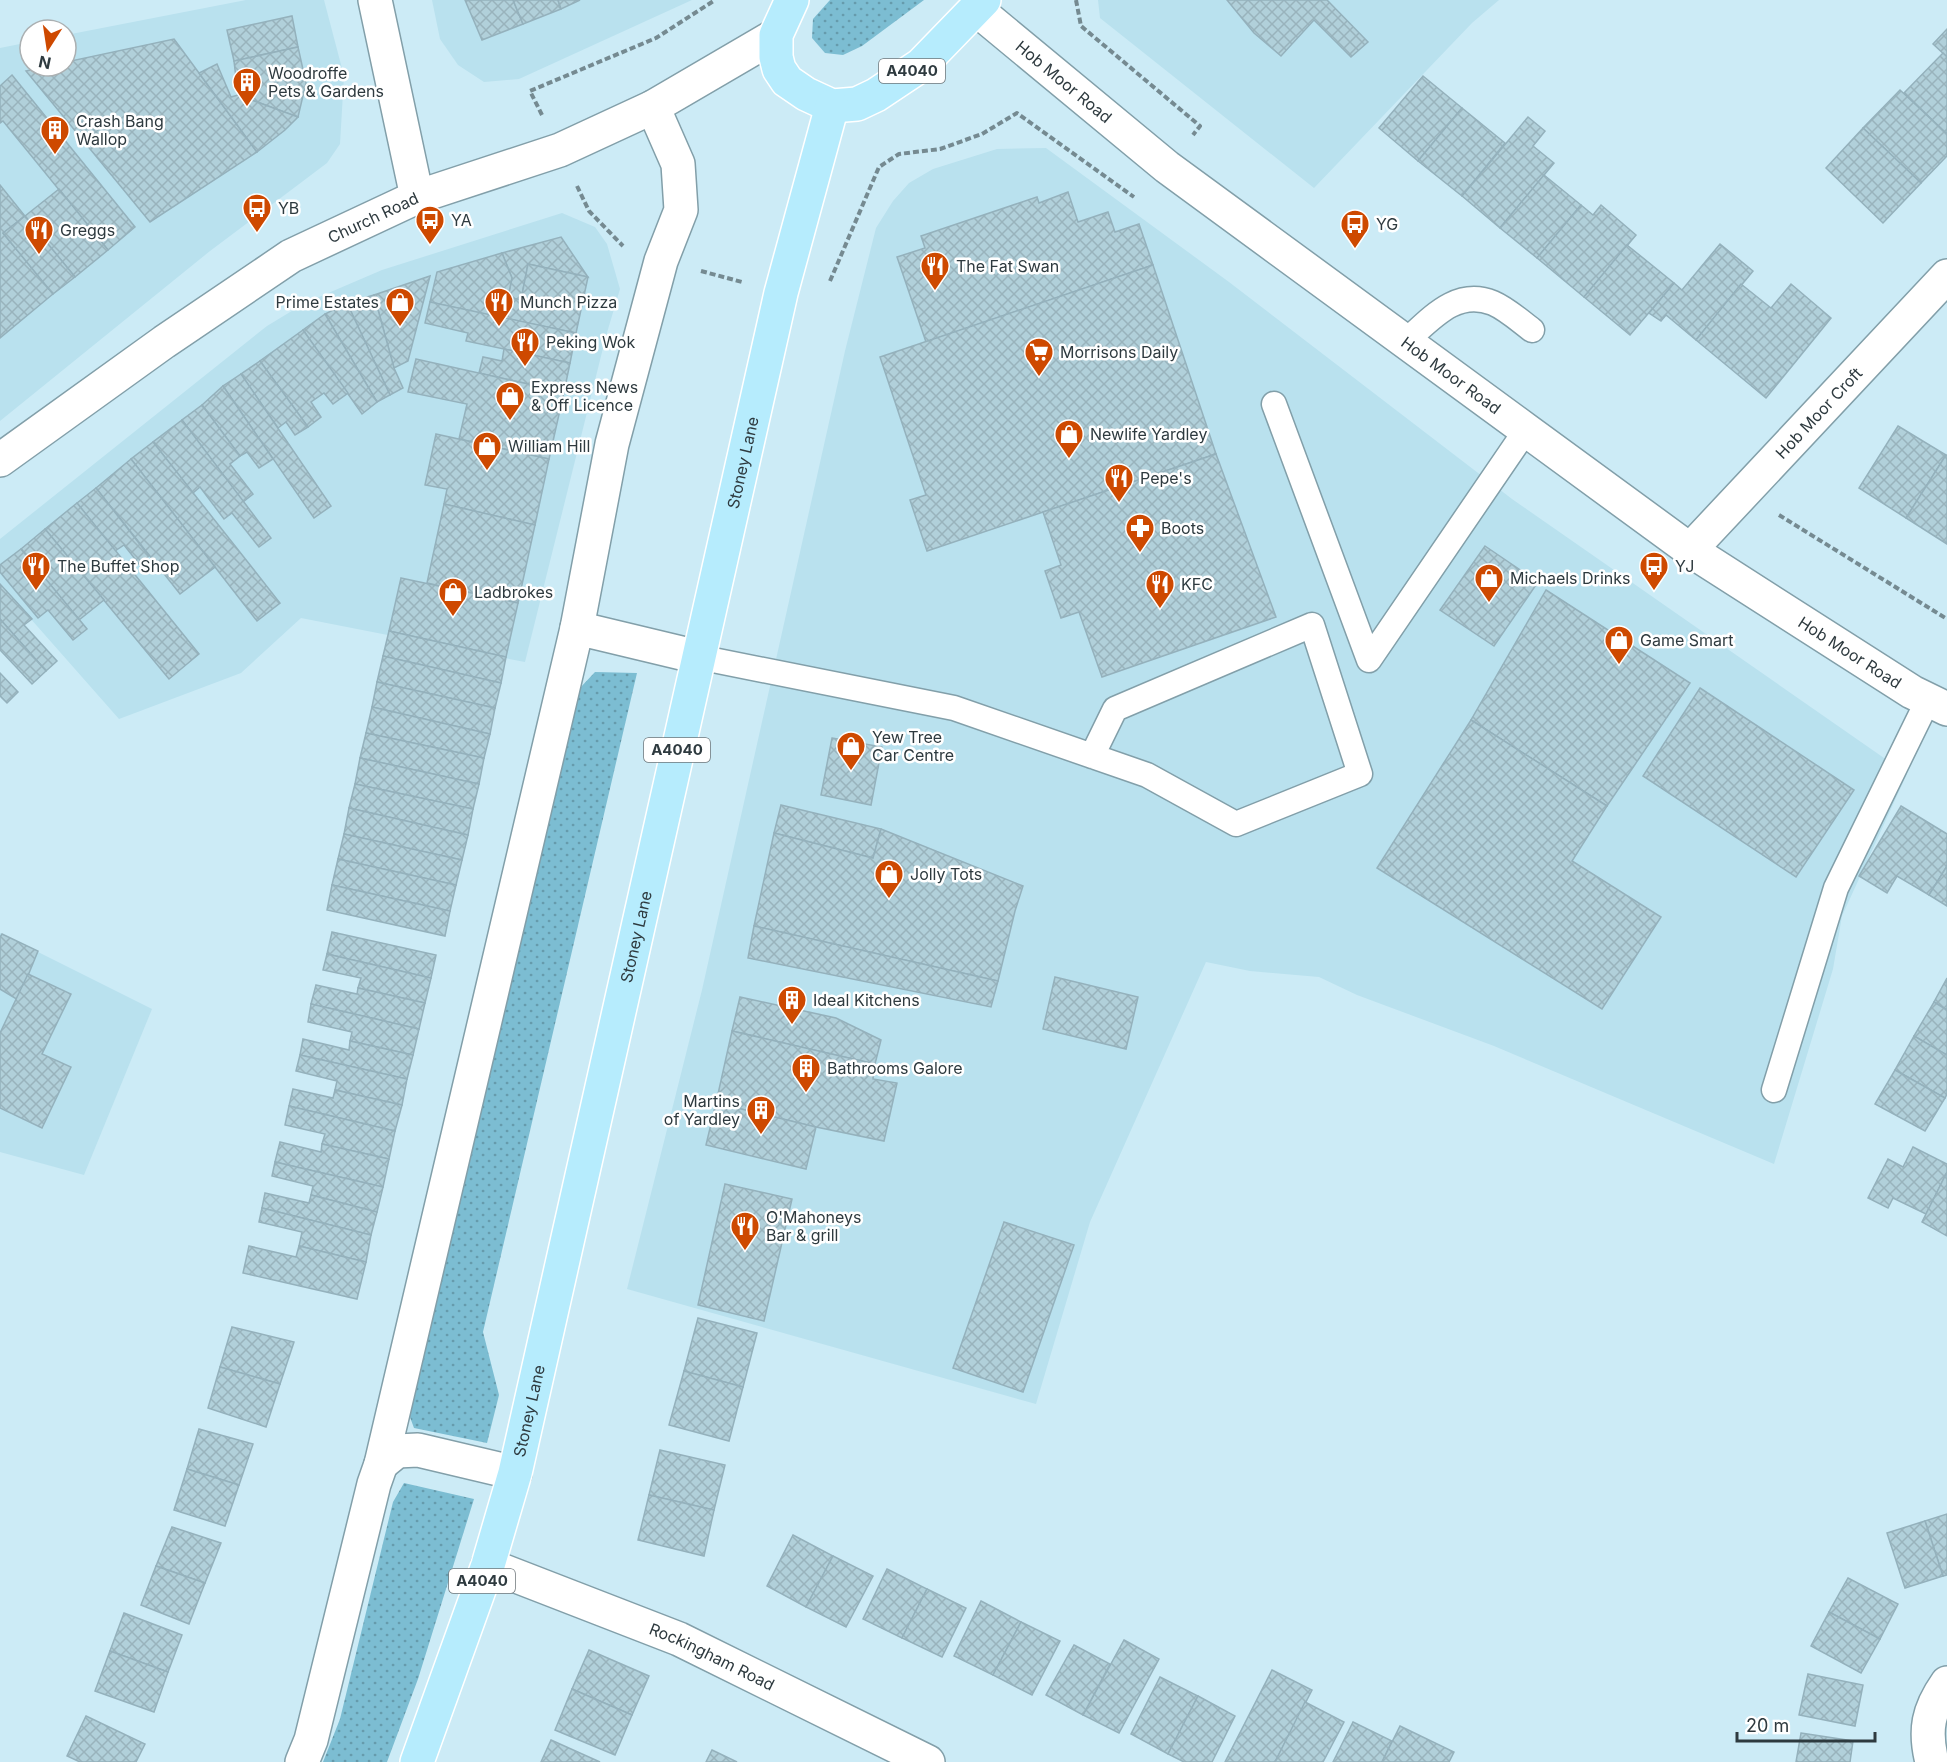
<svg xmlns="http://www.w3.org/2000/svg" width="1947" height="1762" font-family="Inter,sans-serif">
	<defs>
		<pattern id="grass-dots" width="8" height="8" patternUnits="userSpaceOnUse" patternTransform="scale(1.5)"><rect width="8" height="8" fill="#7cbdd2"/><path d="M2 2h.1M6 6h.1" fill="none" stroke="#669bac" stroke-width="1.8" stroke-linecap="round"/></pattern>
		<pattern id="building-cross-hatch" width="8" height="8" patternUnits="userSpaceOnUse" patternTransform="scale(1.5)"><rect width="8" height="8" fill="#b1d0da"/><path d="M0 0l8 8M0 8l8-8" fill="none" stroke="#99b3bc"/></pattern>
	</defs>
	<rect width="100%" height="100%" fill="#ccebf6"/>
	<g fill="#b9e1ee">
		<polygon points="246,0 324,0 344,76 340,144 327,163 210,251 0,421 0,48 30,42 30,66 66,66 66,35"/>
		<polygon points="432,0 692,0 519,79 484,82 458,65 440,39"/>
		<polygon points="1098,0 1499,0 1472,23 1314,188 1100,18"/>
		<polygon points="1046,148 1229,282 1512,499 1907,774 1842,916 1833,969 1774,1164 1494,1046 1357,995 1319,977 1250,971 1206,962 1090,1222 1036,1404 627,1289 702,990 845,351 876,228 893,201 909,183 933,169 997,149"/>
		<polygon points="562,213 595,227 607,244 620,289 606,336 525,662 301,618 241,673 119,719 0,584 0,539 267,326 305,303 382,270"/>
		<polygon points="0,933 152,1009 84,1175 0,1152"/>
	</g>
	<g fill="url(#grass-dots)">
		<polygon points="830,0 924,0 862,46 843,55 825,53 812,38 813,19"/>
		<polygon points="595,672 637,673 483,1332 499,1395 487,1443 414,1428 407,1409 579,689"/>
		<polygon points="404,1483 474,1499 418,1679 387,1762 323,1762 340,1719 393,1502"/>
	</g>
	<g fill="url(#building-cross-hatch)" stroke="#94b1bc" stroke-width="1.5">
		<polygon points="465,0 513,0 523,24 482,40"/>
		<polygon points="513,0 558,0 561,9 523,24"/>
		<polygon points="558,0 580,0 561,9"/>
		<polygon points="1227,0 1327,0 1368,42 1351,57 1314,20 1281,56 1254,33"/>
		<polygon points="292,16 298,47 234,61 227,30"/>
		<polygon points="1947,29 1947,57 1933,44"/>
		<polygon points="174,39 257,152 150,222 26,71 48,66 66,66 66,62"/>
		<polygon points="298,47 306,83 298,117 238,95 234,61"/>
		<polygon points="1943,53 1947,57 1947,134 1904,93"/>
		<polygon points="217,64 231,97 238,95 298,117 285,130 257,152 199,73"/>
		<polygon points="12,75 135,227 108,250 3,121 0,123 0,86"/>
		<polygon points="1423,76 1462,108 1418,161 1379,128"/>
		<polygon points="1900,90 1947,134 1947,156 1921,183 1863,128"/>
		<polygon points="1462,108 1505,143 1462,196 1418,161"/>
		<polygon points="1528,117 1545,131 1533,146 1554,163 1500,228 1462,196"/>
		<polygon points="1863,128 1921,183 1883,223 1826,168"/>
		<polygon points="1544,175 1581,205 1537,258 1500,228"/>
		<polygon points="0,185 25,216 3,233 53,294 0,338"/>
		<polygon points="59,189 108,250 75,277 25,216"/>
		<polygon points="1068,192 1078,222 1108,212 1115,232 1139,224 1153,265 926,342 897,257 925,248 921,236 1037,197 1039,203"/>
		<polygon points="1581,205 1593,215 1601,205 1636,235 1584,297 1537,258"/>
		<polygon points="25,216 75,277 53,294 3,233"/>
		<polygon points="561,237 588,277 528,264 521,300 508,297 512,278 502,253"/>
		<polygon points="1720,244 1753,271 1696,340 1666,315 1661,321 1649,313 1674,283 1682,290"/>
		<polygon points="1627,245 1674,283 1630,335 1584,297"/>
		<polygon points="502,253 512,278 508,297 498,295 493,316 430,302 437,272"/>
		<polygon points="528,264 588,277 576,333 493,316 498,295 521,300"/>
		<polygon points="1153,265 1216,454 927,551 910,500 926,495 880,357"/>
		<polygon points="430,276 408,361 394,368 374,295"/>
		<polygon points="1741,284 1771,308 1791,284 1831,318 1766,398 1696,340"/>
		<polygon points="374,295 394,368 403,388 390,395 347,303"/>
		<polygon points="430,302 576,333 570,363 466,341 468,333 425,323"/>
		<polygon points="347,303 390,395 377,402 325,314"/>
		<polygon points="325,314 377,402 362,414 303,330"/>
		<polygon points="303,330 348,393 333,404 324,393 311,402 321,417 308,427 260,361"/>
		<polygon points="504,349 570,363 564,392 479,373 483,357 502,361"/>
		<polygon points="416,359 564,392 549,459 459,439 467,404 408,392"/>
		<polygon points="260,361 308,427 295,435 286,422 278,428 241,374"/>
		<polygon points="241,374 331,506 314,518 223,386"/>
		<polygon points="223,386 273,459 259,468 247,452 240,456 202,405"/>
		<polygon points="202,405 240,456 230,464 253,494 243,502 182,420"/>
		<polygon points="182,420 271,538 259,547 232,513 224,519 200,487 193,493 153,442"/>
		<polygon points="1898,426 1946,455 1906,518 1859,488"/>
		<polygon points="436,434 549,459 535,525 444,504 447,489 425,485"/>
		<polygon points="153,442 280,603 257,621 131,459"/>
		<polygon points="1216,454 1276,617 1102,677 1079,612 1061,618 1045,571 1061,565 1043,512"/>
		<polygon points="1946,455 1947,456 1947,544 1906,518"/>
		<polygon points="131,459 215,567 180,594 96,488"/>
		<polygon points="96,488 149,556 139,564 124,545 115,551 77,503"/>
		<polygon points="77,503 199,654 169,679 45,529"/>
		<polygon points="444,504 535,525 518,603 427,583"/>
		<polygon points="45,529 104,600 79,620 21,549"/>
		<polygon points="1485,546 1538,582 1494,646 1440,610"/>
		<polygon points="21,549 87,629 73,640 48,610 38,618 0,572 0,565"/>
		<polygon points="401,578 518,603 506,657 389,631"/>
		<polygon points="0,584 32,619 24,625 57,661 46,671 0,619"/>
		<polygon points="1546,590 1690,683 1607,806 1471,720"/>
		<polygon points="0,619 46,671 32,684 0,650"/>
		<polygon points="389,631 506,657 501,683 383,656"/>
		<polygon points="383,656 501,683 495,708 377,682"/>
		<polygon points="0,673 18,692 7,703 0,696"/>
		<polygon points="377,682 495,708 490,734 372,707"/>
		<polygon points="1700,688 1854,790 1796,877 1643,776"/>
		<polygon points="372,707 490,734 484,758 366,733"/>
		<polygon points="1471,720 1607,806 1572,861 1661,917 1602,1009 1377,868"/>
		<polygon points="366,733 484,758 479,784 360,758"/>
		<polygon points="832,738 882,747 871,805 821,795"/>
		<polygon points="360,758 479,784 473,809 355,784"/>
		<polygon points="355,784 473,809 468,835 349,808"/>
		<polygon points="781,805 881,829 873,858 774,833"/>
		<polygon points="1901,806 1947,834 1947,866 1929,895 1897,876 1887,893 1859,876"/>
		<polygon points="349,808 468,835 462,860 344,834"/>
		<polygon points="881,829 1023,886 1015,911 998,981 754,926 774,833 873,858"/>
		<polygon points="344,834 462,860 456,885 338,859"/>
		<polygon points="338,859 456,885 450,911 332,885"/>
		<polygon points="1947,866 1947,906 1929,895"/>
		<polygon points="332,885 450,911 445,936 327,910"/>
		<polygon points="754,926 998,981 991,1007 748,958"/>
		<polygon points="332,932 436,955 431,978 327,954"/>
		<polygon points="2,934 38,951 18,1000 0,989 0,937"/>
		<polygon points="327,954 431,978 425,1003 358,988 361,978 323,970"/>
		<polygon points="28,974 71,994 42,1054 71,1067 42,1128 0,1108 0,1033"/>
		<polygon points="1055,977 1138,997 1126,1049 1043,1029"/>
		<polygon points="1947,978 1947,1010 1934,1002"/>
		<polygon points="316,985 357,994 358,988 425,1003 419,1029 311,1004"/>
		<polygon points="740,997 836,1018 881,1040 875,1064 732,1031"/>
		<polygon points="1934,1002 1947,1010 1947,1055 1914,1036"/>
		<polygon points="311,1004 419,1029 413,1055 350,1041 352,1032 308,1022"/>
		<polygon points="732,1031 875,1064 873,1079 897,1083 884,1141 816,1127 716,1103"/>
		<polygon points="1914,1036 1947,1055 1947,1094 1945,1098 1895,1070"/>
		<polygon points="303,1039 349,1050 350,1041 413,1055 407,1079 300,1055"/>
		<polygon points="300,1055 407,1079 402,1105 335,1090 337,1081 296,1071"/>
		<polygon points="1895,1070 1945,1098 1925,1131 1875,1104"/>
		<polygon points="293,1089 333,1098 335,1090 402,1105 395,1131 289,1106"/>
		<polygon points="716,1103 816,1127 806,1169 706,1145"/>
		<polygon points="289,1106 395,1131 389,1159 322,1144 325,1134 285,1125"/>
		<polygon points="280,1142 321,1152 322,1144 389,1159 383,1187 275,1162"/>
		<polygon points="1913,1147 1947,1164 1947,1172 1926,1214 1893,1198 1888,1208 1868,1198 1888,1159 1903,1167"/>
		<polygon points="275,1162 383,1187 377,1212 311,1195 313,1186 272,1176"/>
		<polygon points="1947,1172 1947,1236 1922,1222"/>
		<polygon points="725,1184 792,1199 764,1321 698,1305"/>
		<polygon points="265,1193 309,1203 311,1195 377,1212 371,1235 262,1208"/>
		<polygon points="262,1208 371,1235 366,1262 299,1246 302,1232 259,1222"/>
		<polygon points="1004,1222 1074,1245 1023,1392 953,1368"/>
		<polygon points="249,1246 296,1257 299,1246 366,1262 357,1299 243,1273"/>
		<polygon points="698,1318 757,1333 743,1387 684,1371"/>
		<polygon points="232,1327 294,1342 280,1384 220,1367"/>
		<polygon points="220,1367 280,1384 266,1427 208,1408"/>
		<polygon points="684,1371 743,1387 729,1441 669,1425"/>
		<polygon points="199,1429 253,1444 239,1485 187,1469"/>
		<polygon points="660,1450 725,1465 714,1510 649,1495"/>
		<polygon points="187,1469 239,1485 225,1526 174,1510"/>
		<polygon points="649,1495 714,1510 704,1556 638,1540"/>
		<polygon points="1947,1514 1947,1575 1943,1576 1925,1521"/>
		<polygon points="1925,1521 1943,1576 1905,1588 1887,1533"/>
		<polygon points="172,1527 221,1543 205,1583 156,1566"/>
		<polygon points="793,1535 833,1556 806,1607 767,1586"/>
		<polygon points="833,1556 873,1576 846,1627 806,1607"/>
		<polygon points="156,1566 205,1583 189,1624 141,1605"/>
		<polygon points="887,1569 927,1589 902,1638 863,1619"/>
		<polygon points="1848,1578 1898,1604 1880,1639 1829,1612"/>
		<polygon points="927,1589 966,1608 942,1657 902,1638"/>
		<polygon points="981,1601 1021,1622 993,1675 954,1656"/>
		<polygon points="1829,1612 1880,1639 1861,1673 1811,1646"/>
		<polygon points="124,1613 182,1635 168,1672 110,1651"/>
		<polygon points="1021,1622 1060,1641 1032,1695 993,1675"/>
		<polygon points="1124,1640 1159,1659 1119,1733 1083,1715"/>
		<polygon points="1074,1645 1110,1664 1083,1715 1046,1695"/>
		<polygon points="589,1650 649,1676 632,1715 572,1689"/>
		<polygon points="110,1651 168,1672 154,1712 95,1691"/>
		<polygon points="1272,1670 1312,1690 1275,1762 1225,1762"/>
		<polygon points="1808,1674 1863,1685 1855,1726 1799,1715"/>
		<polygon points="1160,1677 1198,1696 1168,1754 1131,1734"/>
		<polygon points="572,1689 632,1715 615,1755 555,1730"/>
		<polygon points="1198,1696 1235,1716 1212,1762 1184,1762 1168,1754"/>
		<polygon points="1305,1702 1344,1722 1323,1762 1275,1762"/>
		<polygon points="86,1716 145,1744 136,1762 80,1762 67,1756"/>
		<polygon points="1353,1722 1392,1741 1382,1762 1333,1762"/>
		<polygon points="1400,1726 1454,1752 1449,1762 1382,1762"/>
		<polygon points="1801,1733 1853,1741 1850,1762 1796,1762"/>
		<polygon points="551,1740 600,1762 541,1762"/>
		<polygon points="712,1750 737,1762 706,1762"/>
	</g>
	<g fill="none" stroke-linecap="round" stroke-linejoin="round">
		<g stroke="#829fa9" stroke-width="27">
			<g id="service">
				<path d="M1405,342C1431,319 1456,288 1493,303C1507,309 1520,321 1532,330"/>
				<polyline points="1274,404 1369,660 1526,430"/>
				<polyline points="698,657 954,708 1147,775 1236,824 1360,774 1312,625 1115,709 1092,756"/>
				<polyline points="1774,1090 1836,888 1928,700"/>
			</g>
		</g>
		<g stroke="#829fa9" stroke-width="36">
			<g id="minor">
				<path id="s1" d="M1690,550L1947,276"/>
				<polyline points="577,628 612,444 661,261 681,210 678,164 653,107"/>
				<polyline points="381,1464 397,1451 418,1450 515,1473"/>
				<path id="s2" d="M488,1565L679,1639L928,1762"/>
				<polyline points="302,1762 311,1740 374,1484 381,1464 577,628 698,657"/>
				<path d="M1932,1762C1924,1730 1928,1710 1947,1683"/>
			</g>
		</g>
		<g stroke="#829fa9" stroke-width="36">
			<g id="tertiary">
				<polyline points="375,0 417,197"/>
				<path id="s3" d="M976,9L1167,167L1526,430L1690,550L1912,692L1947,709"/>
				<path id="s4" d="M0,460L164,342L291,256L417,197L560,150L653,107L776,35"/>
			</g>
		</g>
		<g stroke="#fff" stroke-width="36">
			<g id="primary">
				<polyline points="792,0 776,35 776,57 779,69 787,81 806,94 832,106 857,104 876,95 921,65 984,0"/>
				<path id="s5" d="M417,1762L488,1565L515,1473L781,293L832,106"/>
			</g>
		</g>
		<g stroke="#758a91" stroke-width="4" stroke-dasharray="6 3" stroke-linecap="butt">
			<polyline points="1076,0 1081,26 1200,126 1193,135"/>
			<polyline points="542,115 530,91 656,38 715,0"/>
			<polyline points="577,186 589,211 623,246"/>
			<polyline points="701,271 742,282"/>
			<polyline points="830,281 879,167 899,154 940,149 982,134 1017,113 1134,197"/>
			<polyline points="1779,515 1947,619"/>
		</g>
		<use href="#service" stroke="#fff" stroke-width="24"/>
		<use href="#minor" stroke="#fff" stroke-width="33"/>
		<use href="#tertiary" stroke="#fff" stroke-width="33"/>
		<use href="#primary" stroke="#b6ecfd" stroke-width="33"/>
	</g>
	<defs>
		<g id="building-pin" transform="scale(1.5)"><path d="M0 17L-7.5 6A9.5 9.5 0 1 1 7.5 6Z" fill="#ce4900" stroke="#fff"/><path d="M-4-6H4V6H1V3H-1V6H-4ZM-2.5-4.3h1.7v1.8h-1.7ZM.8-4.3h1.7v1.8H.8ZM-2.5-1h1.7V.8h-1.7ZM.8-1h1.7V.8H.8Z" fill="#fff"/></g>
		<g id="bus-pin" transform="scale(1.5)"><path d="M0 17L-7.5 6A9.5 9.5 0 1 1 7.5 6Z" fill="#ce4900" stroke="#fff"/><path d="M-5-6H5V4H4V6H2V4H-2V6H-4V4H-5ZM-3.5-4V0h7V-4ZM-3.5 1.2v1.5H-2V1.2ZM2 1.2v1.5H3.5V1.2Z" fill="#fff"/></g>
		<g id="restaurant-pin" transform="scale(1.5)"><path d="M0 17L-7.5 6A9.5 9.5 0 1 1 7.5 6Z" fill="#ce4900" stroke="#fff"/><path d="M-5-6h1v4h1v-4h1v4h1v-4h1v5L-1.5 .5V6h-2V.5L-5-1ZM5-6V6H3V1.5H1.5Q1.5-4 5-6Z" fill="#fff"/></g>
		<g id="shop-pin" transform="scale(1.5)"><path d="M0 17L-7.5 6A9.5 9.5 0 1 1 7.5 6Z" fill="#ce4900" stroke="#fff"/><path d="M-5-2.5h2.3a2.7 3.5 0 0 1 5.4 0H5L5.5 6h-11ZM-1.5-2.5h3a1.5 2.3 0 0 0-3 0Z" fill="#fff"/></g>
		<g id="supermarket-pin" transform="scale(1.5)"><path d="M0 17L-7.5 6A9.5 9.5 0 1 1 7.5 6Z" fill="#ce4900" stroke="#fff"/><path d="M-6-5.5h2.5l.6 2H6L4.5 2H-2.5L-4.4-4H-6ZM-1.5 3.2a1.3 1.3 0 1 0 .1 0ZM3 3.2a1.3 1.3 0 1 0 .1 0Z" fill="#fff"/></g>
		<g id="pharmacy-pin" transform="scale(1.5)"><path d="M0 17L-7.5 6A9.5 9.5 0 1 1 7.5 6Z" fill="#ce4900" stroke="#fff"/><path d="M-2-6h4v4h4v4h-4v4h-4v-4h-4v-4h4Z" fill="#fff"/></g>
	</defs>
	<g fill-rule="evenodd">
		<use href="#building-pin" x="247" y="82"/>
		<use href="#building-pin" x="55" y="130"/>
		<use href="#bus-pin" x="257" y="208"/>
		<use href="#bus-pin" x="430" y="220"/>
		<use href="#bus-pin" x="1355" y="224"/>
		<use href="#restaurant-pin" x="39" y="230"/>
		<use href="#restaurant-pin" x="935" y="266"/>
		<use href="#shop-pin" x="400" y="302"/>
		<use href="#restaurant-pin" x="499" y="302"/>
		<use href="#restaurant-pin" x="525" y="342"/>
		<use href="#supermarket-pin" x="1039" y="352"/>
		<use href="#shop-pin" x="510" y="396"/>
		<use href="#shop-pin" x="1069" y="434"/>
		<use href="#shop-pin" x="487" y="446"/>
		<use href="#restaurant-pin" x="1119" y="478"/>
		<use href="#pharmacy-pin" x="1140" y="528"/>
		<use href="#restaurant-pin" x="36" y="566"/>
		<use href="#bus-pin" x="1654" y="566"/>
		<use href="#shop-pin" x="1489" y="578"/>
		<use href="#restaurant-pin" x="1160" y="584"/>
		<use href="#shop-pin" x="453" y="592"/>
		<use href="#shop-pin" x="1619" y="640"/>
		<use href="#shop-pin" x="851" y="746"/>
		<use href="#shop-pin" x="889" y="874"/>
		<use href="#building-pin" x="792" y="1000"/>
		<use href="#building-pin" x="806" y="1068"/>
		<use href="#building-pin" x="761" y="1110"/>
		<use href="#restaurant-pin" x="745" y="1226"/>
	</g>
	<g text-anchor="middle" stroke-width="5" stroke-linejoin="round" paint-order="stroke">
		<g fill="#fff" stroke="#6d7579" stroke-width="1.5">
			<rect x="879" y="59" width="66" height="24" rx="4.5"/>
			<rect x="644" y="738" width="66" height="24" rx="4.5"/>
			<rect x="449" y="1569" width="66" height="24" rx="4.5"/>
		</g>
		<g font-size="15" font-weight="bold" fill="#2e3a3f">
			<text x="912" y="76">A4040</text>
			<text x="677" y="755">A4040</text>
			<text x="482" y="1586">A4040</text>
		</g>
		<g font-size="16" fill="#2e3a3f" stroke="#fff" text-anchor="start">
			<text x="268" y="79">Woodroffe<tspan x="268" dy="18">Pets &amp; Gardens</tspan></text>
			<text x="76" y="127">Crash Bang<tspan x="76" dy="18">Wallop</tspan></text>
			<text x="278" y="214">YB</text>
			<text x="451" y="226">YA</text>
			<text x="1376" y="230">YG</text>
			<text x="60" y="236">Greggs</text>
			<text x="956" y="272">The Fat Swan</text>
			<text x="379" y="308" text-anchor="end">Prime Estates</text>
			<text x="520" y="308">Munch Pizza</text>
			<text x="546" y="348">Peking Wok</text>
			<text x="1060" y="358">Morrisons Daily</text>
			<text x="531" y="393">Express News<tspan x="531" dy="18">&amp; Off Licence</tspan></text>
			<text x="1090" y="440">Newlife Yardley</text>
			<text x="508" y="452">William Hill</text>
			<text x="1140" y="484">Pepe's</text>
			<text x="1161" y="534">Boots</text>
			<text x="57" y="572">The Buffet Shop</text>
			<text x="1675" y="572">YJ</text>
			<text x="1510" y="584">Michaels Drinks</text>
			<text x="1181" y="590">KFC</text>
			<text x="474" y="598">Ladbrokes</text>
			<text x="1640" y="646">Game Smart</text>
			<text x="872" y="743">Yew Tree<tspan x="872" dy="18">Car Centre</tspan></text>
			<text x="910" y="880">Jolly Tots</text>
			<text x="813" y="1006">Ideal Kitchens</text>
			<text x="827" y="1074">Bathrooms Galore</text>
			<text x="740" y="1107" text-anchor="end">Martins<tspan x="740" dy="18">of Yardley</tspan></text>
			<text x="766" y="1223">O'Mahoneys<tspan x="766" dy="18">Bar &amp; grill</tspan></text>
		</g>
		<g font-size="16" fill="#2e3a3f" stroke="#fff">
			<text dy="6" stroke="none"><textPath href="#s3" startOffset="114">Hob Moor Road</textPath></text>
			<text dy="6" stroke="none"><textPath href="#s4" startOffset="446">Church Road</textPath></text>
			<text dy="6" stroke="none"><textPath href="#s3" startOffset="600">Hob Moor Road</textPath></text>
			<text dy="6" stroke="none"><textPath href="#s1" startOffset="188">Hob Moor Croft</textPath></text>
			<text dy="6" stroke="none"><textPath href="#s5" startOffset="1341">Stoney Lane</textPath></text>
			<text dy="6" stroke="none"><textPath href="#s3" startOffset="1086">Hob Moor Road</textPath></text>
			<text dy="6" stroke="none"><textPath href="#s5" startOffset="855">Stoney Lane</textPath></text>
			<text dy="6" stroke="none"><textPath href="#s5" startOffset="369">Stoney Lane</textPath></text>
			<text dy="6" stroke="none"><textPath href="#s2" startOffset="242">Rockingham Road</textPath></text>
		</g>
	</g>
	<g transform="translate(48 48) rotate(192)"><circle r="28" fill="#ffffff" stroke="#abb0b2" stroke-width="1.5"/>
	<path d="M0-4.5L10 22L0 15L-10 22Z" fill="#ce4900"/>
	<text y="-9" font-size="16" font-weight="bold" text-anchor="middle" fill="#2e3a3f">N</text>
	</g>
	<path d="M1737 1732v9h138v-9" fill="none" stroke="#2e3a3f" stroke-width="3"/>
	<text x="1746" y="1732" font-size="18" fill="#2e3a3f" stroke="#ffffff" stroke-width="4.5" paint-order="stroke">20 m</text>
</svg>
